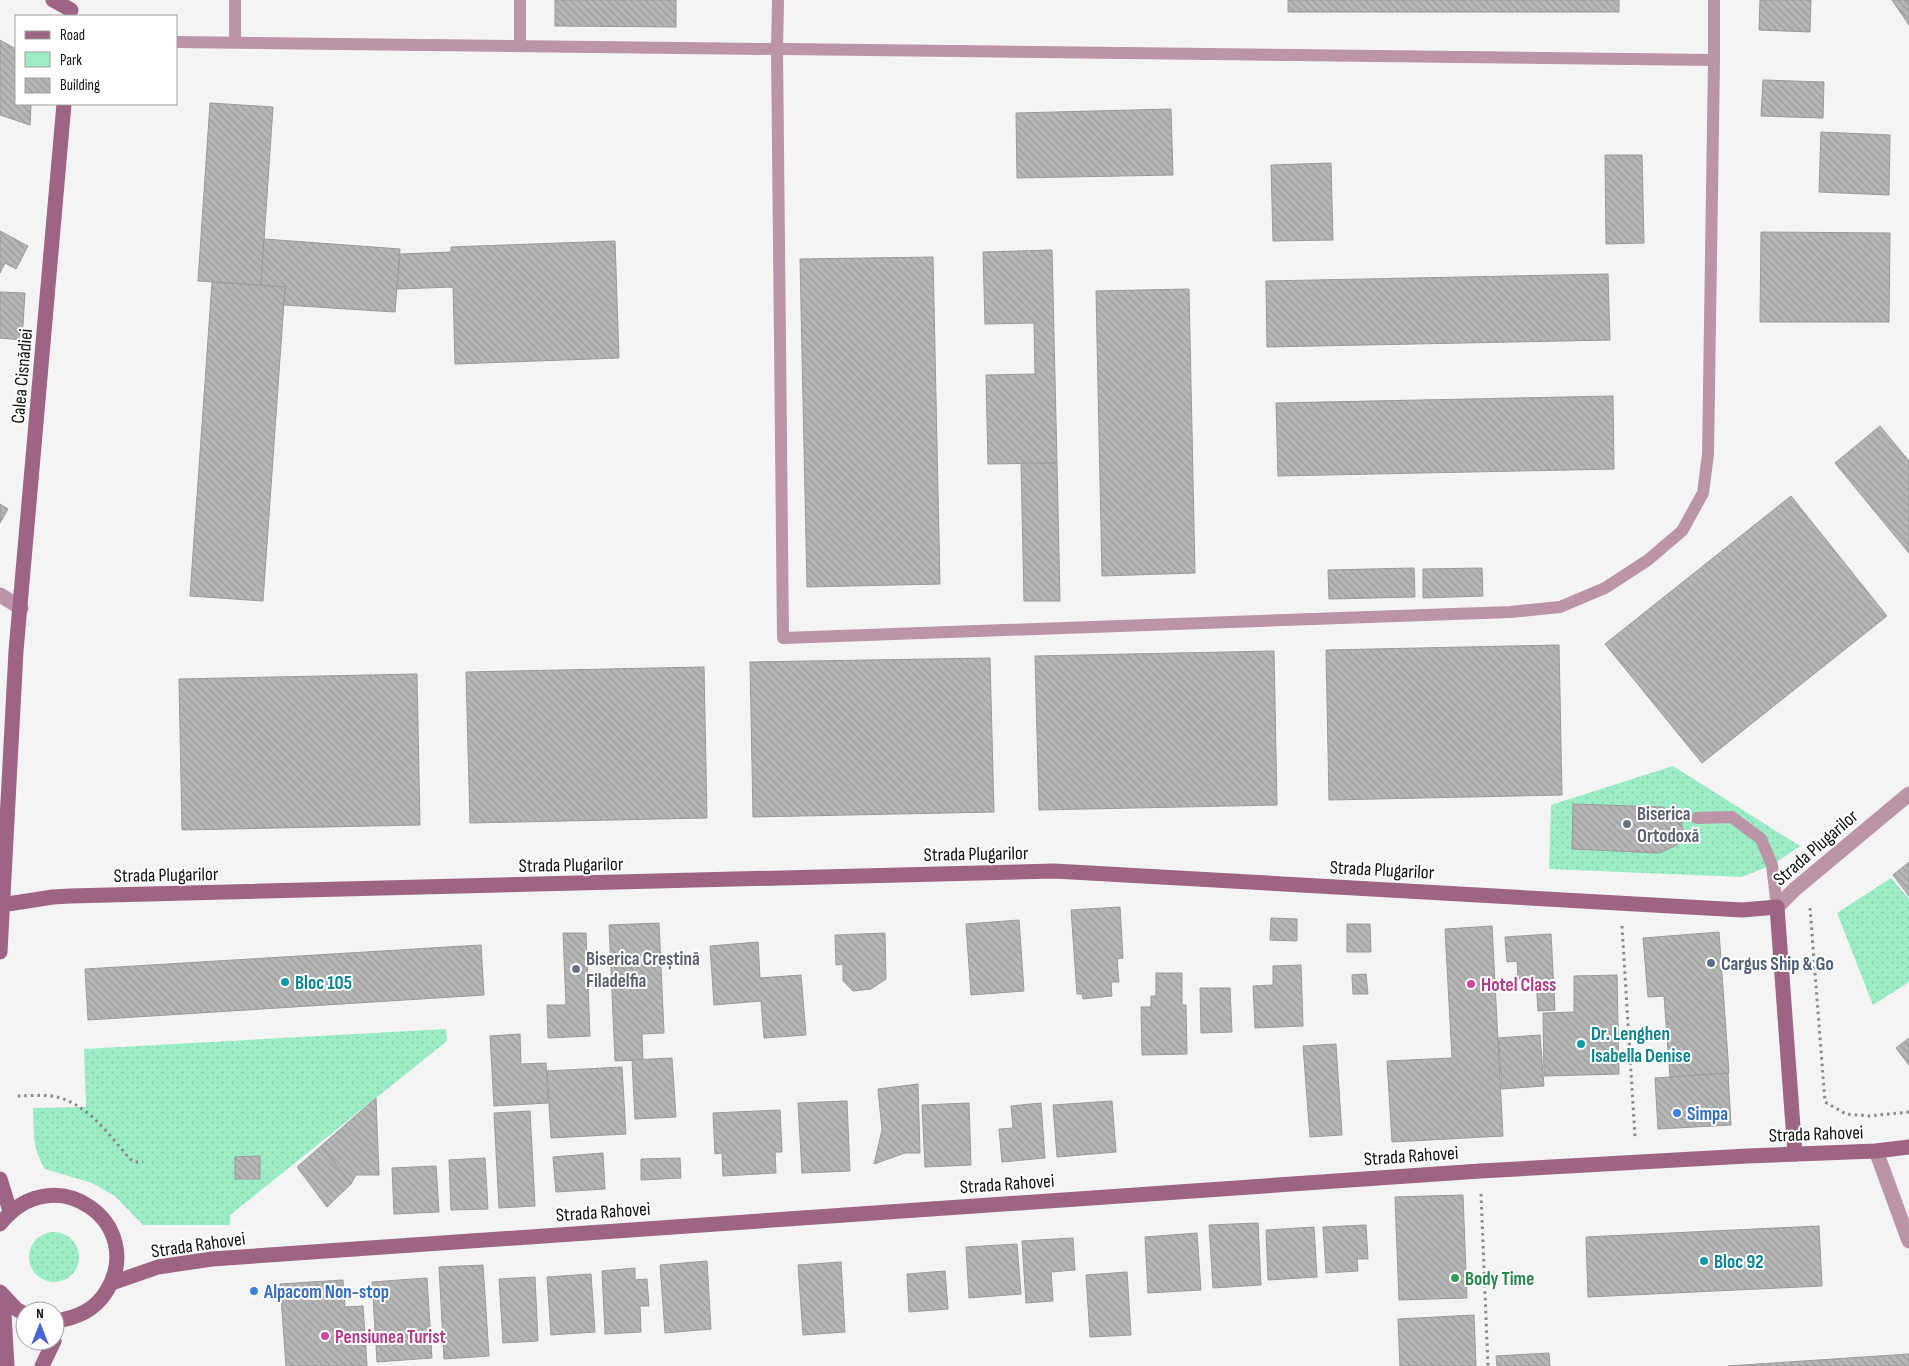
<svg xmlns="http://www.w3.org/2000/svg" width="1909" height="1366" font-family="'Sofia Sans Condensed',sans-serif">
	<defs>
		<pattern id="green-dots" width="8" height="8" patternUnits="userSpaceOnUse" patternTransform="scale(1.25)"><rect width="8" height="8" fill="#9cedc6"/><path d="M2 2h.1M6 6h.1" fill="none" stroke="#85caa9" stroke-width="1.8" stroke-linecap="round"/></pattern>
		<pattern id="building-back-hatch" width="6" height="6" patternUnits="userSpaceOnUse" patternTransform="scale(1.25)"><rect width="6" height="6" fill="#b6b6b7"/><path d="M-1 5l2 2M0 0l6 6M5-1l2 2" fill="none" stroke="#9b9b9c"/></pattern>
	</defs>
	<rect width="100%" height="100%" fill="#f4f4f5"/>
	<g fill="url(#green-dots)">
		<polygon points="1673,766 1800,846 1772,865 1742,877 1549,869 1551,805"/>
		<polygon points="1891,878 1909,899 1909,982 1873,1005 1837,913"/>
		<path d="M446,1029L447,1041L230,1215V1225H143L115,1196L92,1183L45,1169C32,1149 34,1131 33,1108L86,1107L84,1049Z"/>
		<circle cx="54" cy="1257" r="25"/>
	</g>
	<g fill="url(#building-back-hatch)" stroke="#9a9a9c">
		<polygon points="555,0 676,0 676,27 555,26"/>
		<rect x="1288" y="0" width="331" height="12"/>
		<polygon points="1760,0 1811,0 1810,32 1759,30"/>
		<polygon points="1892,0 1909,0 1909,25"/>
		<polygon points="0,40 16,49 16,104 31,104 30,125 0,115"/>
		<polygon points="1763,80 1824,82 1823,118 1761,116"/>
		<polygon points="210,103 273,107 261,285 198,281"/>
		<polygon points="1171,109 1173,175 1017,178 1016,113"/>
		<polygon points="1821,132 1890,135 1889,195 1819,192"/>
		<polygon points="1605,155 1642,155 1644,243 1606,244"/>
		<polygon points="1331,163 1333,240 1273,241 1271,165"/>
		<polygon points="0,231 28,246 16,269 5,263 0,273"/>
		<polygon points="1761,232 1890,233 1889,322 1760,322"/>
		<polygon points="264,239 400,249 395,312 284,305 285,287 261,285"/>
		<polygon points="615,241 619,358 455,364 453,287 397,289 400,254 451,252 451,247"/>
		<polygon points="1052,250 1057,463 988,464 986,375 1035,374 1034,323 985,324 983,252"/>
		<polygon points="933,257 940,584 807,587 800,259"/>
		<polygon points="1608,274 1610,340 1267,347 1266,281"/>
		<polygon points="212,282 285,287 263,601 190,596"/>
		<polygon points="1189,289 1195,573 1102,576 1096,291"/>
		<polygon points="0,292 25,293 22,340 0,338"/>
		<polygon points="1613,396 1614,469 1278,476 1276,403"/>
		<polygon points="1880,426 1909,461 1909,553 1835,463"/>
		<polygon points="1021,463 1057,463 1060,601 1024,601"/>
		<polygon points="1791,496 1887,616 1702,763 1605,644"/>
		<polygon points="0,504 8,509 0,523"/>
		<polygon points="1414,568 1415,597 1329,599 1328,570"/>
		<polygon points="1482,568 1483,596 1423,598 1423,569"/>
		<polygon points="1559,645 1562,795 1329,800 1326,650"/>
		<polygon points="1274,651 1277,805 1039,810 1035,656"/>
		<polygon points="990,658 994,812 753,817 750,662"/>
		<polygon points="704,667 707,818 470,823 466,672"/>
		<polygon points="417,674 420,825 182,830 179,679"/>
		<polygon points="1573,804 1662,807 1679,815 1684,833 1677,845 1659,853 1572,849"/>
		<polygon points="1909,862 1909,896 1893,875"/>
		<polygon points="1120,907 1123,958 1117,959 1119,982 1111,982 1112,996 1083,999 1082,994 1077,994 1071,910"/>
		<polygon points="1271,918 1297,919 1297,941 1270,940"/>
		<polygon points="1019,920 1024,991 971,995 966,924"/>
		<polygon points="659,923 664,1033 642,1034 643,1060 615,1061 609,925"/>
		<polygon points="1347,924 1370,924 1371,952 1347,952"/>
		<polygon points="1492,926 1503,1136 1392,1142 1387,1061 1452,1058 1445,929"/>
		<polygon points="1719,932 1729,1073 1670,1077 1664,996 1648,997 1643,938"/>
		<polygon points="563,933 586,933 590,1036 548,1038 547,1005 566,1005"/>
		<polygon points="885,933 886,979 871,989 853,991 843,981 843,964 836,965 835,935"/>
		<polygon points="1551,934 1555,1010 1538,1011 1536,978 1518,979 1517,961 1507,962 1505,937"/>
		<polygon points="758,942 760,978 801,975 806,1035 764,1038 761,1001 714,1005 710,946"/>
		<polygon points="481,945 484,995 88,1020 85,969"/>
		<polygon points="1301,965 1303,1026 1255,1028 1253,986 1273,985 1273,966"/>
		<polygon points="1156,973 1182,973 1182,1005 1186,1005 1187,1054 1142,1055 1141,1007 1151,1007 1151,996 1156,996"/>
		<polygon points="1366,974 1368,994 1353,994 1352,975"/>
		<polygon points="1617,975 1619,1074 1544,1076 1543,1013 1574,1012 1574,976"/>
		<polygon points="1200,988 1230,988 1232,1032 1201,1033"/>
		<polygon points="520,1034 521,1064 546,1063 548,1103 494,1106 490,1036"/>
		<polygon points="1540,1035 1544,1086 1502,1089 1498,1038"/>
		<polygon points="1909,1038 1909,1065 1896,1048"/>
		<polygon points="1336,1044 1342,1135 1310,1137 1303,1046"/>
		<polygon points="672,1058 676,1117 635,1119 632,1060"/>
		<polygon points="622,1067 626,1134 551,1138 547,1071"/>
		<polygon points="1728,1073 1731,1125 1658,1129 1655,1078"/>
		<polygon points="918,1084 920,1153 905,1153 874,1164 882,1130 878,1089"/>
		<polygon points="376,1098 379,1175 356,1175 351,1184 321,1146"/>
		<polygon points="847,1101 850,1171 802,1173 798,1103"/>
		<polygon points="1112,1101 1116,1152 1057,1157 1053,1105"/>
		<polygon points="969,1103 971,1165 925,1167 922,1105"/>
		<polygon points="1041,1103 1045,1158 1002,1162 999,1129 1013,1128 1011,1106"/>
		<polygon points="780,1110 782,1152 775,1152 776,1173 723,1176 722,1153 715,1154 713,1113"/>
		<polygon points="530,1111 535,1206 499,1208 494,1113"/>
		<polygon points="321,1146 351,1184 327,1207 297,1167"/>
		<polygon points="603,1153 605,1189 556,1192 553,1157"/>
		<polygon points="260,1156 260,1179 235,1179 235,1157"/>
		<polygon points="485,1158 488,1209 451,1210 449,1160"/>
		<polygon points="680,1158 681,1178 641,1180 641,1159"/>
		<polygon points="436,1166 439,1212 394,1214 392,1168"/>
		<polygon points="1463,1195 1467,1298 1399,1300 1395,1197"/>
		<polygon points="1258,1223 1261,1285 1213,1288 1209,1225"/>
		<polygon points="1366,1225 1368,1259 1357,1259 1358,1271 1326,1273 1323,1227"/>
		<polygon points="1819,1226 1822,1286 1588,1297 1586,1237"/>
		<polygon points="1314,1227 1317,1277 1268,1280 1266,1230"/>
		<polygon points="1197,1233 1201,1290 1148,1293 1145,1237"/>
		<polygon points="1073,1238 1075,1270 1051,1272 1053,1301 1026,1303 1022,1241"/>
		<polygon points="1017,1244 1021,1294 969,1298 966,1247"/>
		<polygon points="707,1261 711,1329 665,1333 660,1265"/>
		<polygon points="841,1262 845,1332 803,1335 798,1265"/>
		<polygon points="483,1265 489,1356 444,1359 439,1267"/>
		<polygon points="635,1268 635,1280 647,1279 649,1306 640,1306 641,1332 605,1334 602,1271"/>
		<polygon points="945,1271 948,1309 909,1312 907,1274"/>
		<polygon points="1127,1272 1131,1335 1090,1337 1086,1275"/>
		<polygon points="591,1274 595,1332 551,1335 547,1277"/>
		<polygon points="535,1277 538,1341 503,1343 499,1279"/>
		<polygon points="427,1278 432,1358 377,1362 372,1282"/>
		<polygon points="343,1280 345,1307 363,1306 367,1366 286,1366 280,1284"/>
		<polygon points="1474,1315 1476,1366 1400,1366 1398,1319"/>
		<polygon points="1549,1353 1550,1366 1497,1366 1496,1356"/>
		<polygon points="1909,1354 1909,1366 1728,1366"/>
	</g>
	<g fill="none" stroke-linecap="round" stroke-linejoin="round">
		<g stroke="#89898a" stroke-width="3" stroke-dasharray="2.5 4" stroke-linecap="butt">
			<polyline points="1810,908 1825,1102 1846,1114 1869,1116 1909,1112"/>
			<polyline points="1622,926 1635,1137"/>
			<path d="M18,1096C30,1096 45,1094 57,1097C89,1105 109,1135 130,1159L135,1162H143"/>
			<polyline points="1481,1194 1488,1366"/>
		</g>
		<g stroke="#bc94a8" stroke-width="12">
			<polyline points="235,0 235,42"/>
			<polyline points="778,0 777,49 783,638 1510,612 1560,607 1605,588 1648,560 1682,531 1703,493 1708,454 1714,60"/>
			<polyline points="176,42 1714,60 1714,0"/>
			<polyline points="520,46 520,0"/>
			<polyline points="1697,818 1732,817 1761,839 1772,865 1777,907"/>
		</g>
		<g stroke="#bc94a8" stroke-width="15">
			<polyline points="0,595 21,608"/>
			<polyline points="1777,907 1795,889 1909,794"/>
			<polyline points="1876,1151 1909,1241"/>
		</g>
		<g stroke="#9d6583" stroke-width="15">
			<polyline points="53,0 71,10"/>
			<polyline points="1,905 53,897 70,896 1054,871 1742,910 1777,907 1795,1154"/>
			<polyline points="0,952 16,651 64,104"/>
			<polyline points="0,1179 10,1211"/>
			<path d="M0,1224C54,1155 149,1224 106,1292C94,1311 76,1318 55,1321"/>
			<polyline points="112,1283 158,1267 212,1259 1480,1171 1747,1156 1876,1151 1909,1147"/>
			<polyline points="0,1292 16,1309 25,1314"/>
			<polyline points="3,1296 7,1366"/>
			<polyline points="42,1366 54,1341"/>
		</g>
	</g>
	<g fill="#6b7280" stroke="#fff" stroke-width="2">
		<circle cx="1627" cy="824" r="5"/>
		<circle cx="576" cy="969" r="5"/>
	</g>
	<circle fill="#5c6f8a" stroke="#fff" stroke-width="2" cx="1711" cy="963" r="5"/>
	<g fill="#0f9aa8" stroke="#fff" stroke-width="2">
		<circle cx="285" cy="982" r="5"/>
		<circle cx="1581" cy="1044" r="5"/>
		<circle cx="1704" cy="1261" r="5"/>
	</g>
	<g fill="#d1479c" stroke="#fff" stroke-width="2">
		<circle cx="1471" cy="984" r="5"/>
		<circle cx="325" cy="1336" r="5"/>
	</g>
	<g fill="#3f7fe0" stroke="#fff" stroke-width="2">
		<circle cx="1677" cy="1113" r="5"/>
		<circle cx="254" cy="1291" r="5"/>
	</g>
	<circle fill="#2e9e5b" stroke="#fff" stroke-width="2" cx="1455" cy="1278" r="5"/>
	<g text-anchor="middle" stroke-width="4" stroke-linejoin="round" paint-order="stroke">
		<g font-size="19" fill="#0f0f10" stroke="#fff">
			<text transform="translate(21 376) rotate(-85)" y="7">Calea Cisnădiei</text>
			<text transform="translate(1815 847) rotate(-41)" y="7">Strada Plugarilor</text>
			<text transform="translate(976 853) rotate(-1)" y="7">Strada Plugarilor</text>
			<text transform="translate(571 864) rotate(-1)" y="7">Strada Plugarilor</text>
			<text transform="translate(1382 869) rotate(3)" y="7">Strada Plugarilor</text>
			<text transform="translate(166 874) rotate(-1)" y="7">Strada Plugarilor</text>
			<text transform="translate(1816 1133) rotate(-2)" y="7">Strada Rahovei</text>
			<text transform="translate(1411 1155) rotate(-4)" y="7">Strada Rahovei</text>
			<text transform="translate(1007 1183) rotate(-4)" y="7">Strada Rahovei</text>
			<text transform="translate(603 1211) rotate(-4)" y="7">Strada Rahovei</text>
			<text transform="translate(198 1244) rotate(-8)" y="7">Strada Rahovei</text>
		</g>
		<g font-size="19" font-weight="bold" fill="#5b616d" stroke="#fff" text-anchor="start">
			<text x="1637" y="820">Biserica<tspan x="1637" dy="22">Ortodoxă</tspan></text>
			<text x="586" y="965">Biserica Creștină<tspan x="586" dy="22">Filadelfia</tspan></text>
		</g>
		<g font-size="19" font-weight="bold" fill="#4e5e75" stroke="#fff" text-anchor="start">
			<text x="1721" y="970">Cargus Ship &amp; Go</text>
		</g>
		<g font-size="19" font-weight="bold" fill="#0d838f" stroke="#fff" text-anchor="start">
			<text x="295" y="989">Bloc 105</text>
			<text x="1591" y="1040">Dr. Lenghen<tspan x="1591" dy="22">Isabella Denise</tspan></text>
			<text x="1714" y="1268">Bloc 92</text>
		</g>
		<g font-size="19" font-weight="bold" fill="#b23c85" stroke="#fff" text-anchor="start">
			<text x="1481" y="991">Hotel Class</text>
			<text x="335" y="1343">Pensiunea Turist</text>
		</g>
		<g font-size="19" font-weight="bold" fill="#366cbe" stroke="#fff" text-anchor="start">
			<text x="1687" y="1120">Simpa</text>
			<text x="264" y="1298">Alpacom Non-stop</text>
		</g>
		<g font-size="19" font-weight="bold" fill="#27864d" stroke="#fff" text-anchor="start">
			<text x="1465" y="1285">Body Time</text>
		</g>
	</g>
	<rect x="15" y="15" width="162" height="90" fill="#ffffff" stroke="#9f9f9f"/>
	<rect x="25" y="31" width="25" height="8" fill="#9d6583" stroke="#9f9f9f"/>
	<text x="60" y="40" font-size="15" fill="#0f0f10">Road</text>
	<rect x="25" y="52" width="25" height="15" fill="#9cedc6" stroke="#9f9f9f"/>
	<text x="60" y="65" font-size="15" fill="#0f0f10">Park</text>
	<rect x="25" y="78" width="25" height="15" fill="url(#building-back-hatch)" stroke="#9f9f9f"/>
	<text x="60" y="90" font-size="15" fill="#0f0f10">Building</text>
	<g transform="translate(40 1326)"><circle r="24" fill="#ffffff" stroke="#9f9f9f"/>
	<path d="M0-4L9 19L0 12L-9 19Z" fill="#4b64d8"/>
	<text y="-8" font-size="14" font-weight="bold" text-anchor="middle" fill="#0f0f10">N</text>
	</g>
</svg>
